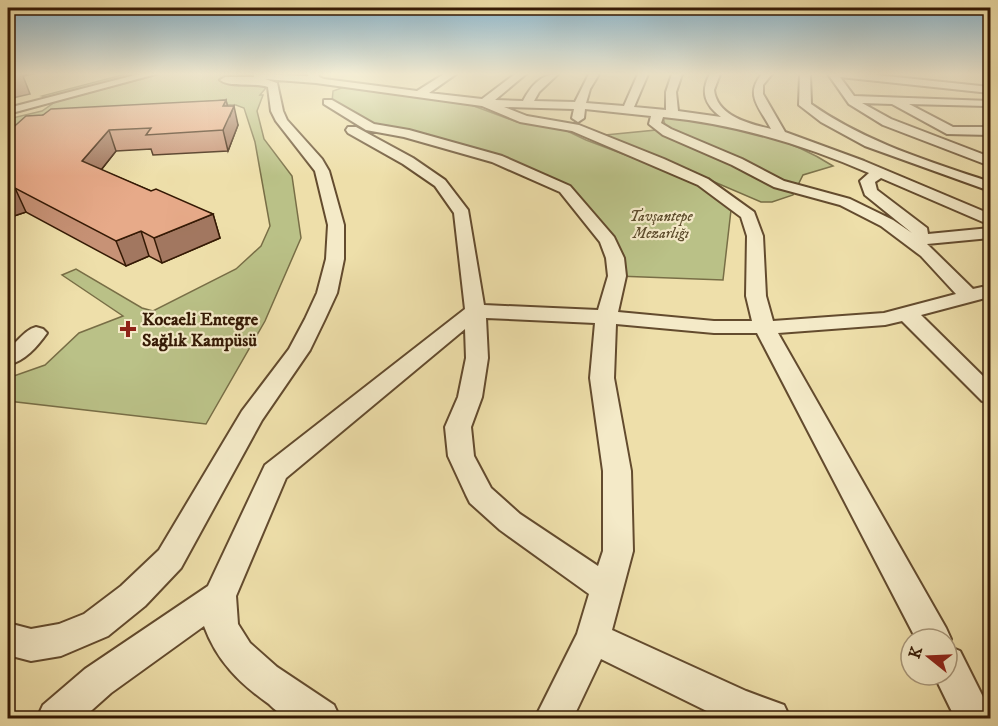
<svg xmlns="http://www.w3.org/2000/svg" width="998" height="726" font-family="'IM FELL DW Pica',serif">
	<rect width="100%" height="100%" fill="#eedfaa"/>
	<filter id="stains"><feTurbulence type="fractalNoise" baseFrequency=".00333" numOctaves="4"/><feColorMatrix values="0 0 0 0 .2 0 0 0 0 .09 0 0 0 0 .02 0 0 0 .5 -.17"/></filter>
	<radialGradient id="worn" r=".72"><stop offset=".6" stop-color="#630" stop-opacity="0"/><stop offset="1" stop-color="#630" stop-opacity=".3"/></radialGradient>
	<g fill="#bac187" stroke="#786e46" stroke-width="1.5">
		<polygon points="126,74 143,74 49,98 42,96"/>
		<polygon points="160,74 237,74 274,78 260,95 263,95 257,111 264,139 292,176 301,238 265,321 206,424 8,401 8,378 45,365 79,333 123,316 62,275 76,269 142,308 153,311 236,269 261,246 270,226 255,142 244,108 236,105 210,104 8,137 8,119 42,111 55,102"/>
		<polygon points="344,87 463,102 517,122 563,129 586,140 700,183 731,210 723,280 617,276 608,231 575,200 534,172 375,125 332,102 333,91"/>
		<path d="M663,117C722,123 782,133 833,166L803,175L793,195L772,202H761L605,135L666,129Z"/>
	</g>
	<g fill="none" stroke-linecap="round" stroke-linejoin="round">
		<g stroke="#634b2e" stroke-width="4">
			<g id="minor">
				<polygon points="139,74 156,74 8,114 8,108"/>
				<path d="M254,74L308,76V74H318L319,77L324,79L417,91L444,74H456L429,93L482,99L515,74H526L495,100L523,101C531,86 541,74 558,74L539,92L534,101L575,102L589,74H599L590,89L586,103L624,106L638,74H648L634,107L666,110V92L672,74H682L676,92L678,111L721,117C705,105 700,92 710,74H720L714,90C717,116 749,124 771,129C760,108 744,95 762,74H772L763,85V94L785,132L864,161L990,214V225L881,178L875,182L877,190L927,228L928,234L990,228V238L927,244L973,289L982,287L989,289V297L921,315L990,383V404L982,401L902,321L885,325L778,333L946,628L951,639L948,646L960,651L987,705L990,718H955L934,675H947V639H916L757,333H714L616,324L614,378L631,471L633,551L612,630L746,691L784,705L790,718H721L601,659L573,718H535L577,634L589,594L500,530L470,503L466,495L448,456L445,427L458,397L466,358L465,329L286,478L236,596L238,624L250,643L277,667L334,705L340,718C327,718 299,722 288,718C281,715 274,709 269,704C239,683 217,661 204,626L111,693L83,718H37L43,705L85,669L208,586L265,465L465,309L454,213L435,186L403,164L348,133L346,130L348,127H356L413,158L445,180L468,210L484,305L598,310L608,276L606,258L600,242L560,192L492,162L404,137L366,130L324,104V100H332L374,124L409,130L502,156L570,186L614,237L624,258L626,276L618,312L714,321H752L746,296L747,236L741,217L698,185L572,131L520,122L482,106L316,83L265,79L277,83L283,111L287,120L322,159L329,171L344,225V259L337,293L325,319L310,350L262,420L181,568L145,606L108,636L61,656L31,661L8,655V623L31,629L59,624L84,614L121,586L159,550L242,411L289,349L305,319L317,293L326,259L328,225L315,171L276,121L271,111L268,87C254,82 231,88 220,80L225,77H254ZM504,107L574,109L572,118L578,122L584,118L585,109L651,116L649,124L663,135L732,165L774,187L840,205L881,226L921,256L956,294L884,313L773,321L766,296L763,236L754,212L708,179L664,159L579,125L527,116ZM663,117C735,124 802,144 869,173L860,181L865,195L912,233L893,220L850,199L784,181L742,159L671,129L661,123ZM486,318L595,323L590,378L603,471V551L598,566L520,514L491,488L474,456L471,427L482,397L488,358Z"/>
				<path d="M800,74H810L811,104C865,142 928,161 990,182V191L865,146L821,122L799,105Z"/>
				<polygon points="828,74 867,74 990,87 990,93 840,77 854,96 990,101 990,105 987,106 909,104 953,127 990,127 990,135 947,134 892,104 862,103 891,119 990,157 990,166 883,125 849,104"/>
				<path d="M36,327L43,329L47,333C37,347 25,361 8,365V349C18,342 24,330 36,327Z"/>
			</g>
		</g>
		<use href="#minor" fill="#f4eac8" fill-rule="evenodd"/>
	</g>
	<polygon fill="#c79276" stroke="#351a05" stroke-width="1.5" points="226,100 227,106 238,125 228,151 153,155 151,149 116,151 101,170 151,191 213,214 220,238 162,263 149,256 126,266 26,212 14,216 8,212 8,132 43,115"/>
	<g fill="#a27760" stroke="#351a05" stroke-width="1.5">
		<polygon points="8,74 34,74 23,76 30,94 8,99"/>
		<polygon points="226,100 230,116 234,106 238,125 228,151 223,130 223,106"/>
		<polygon points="109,130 116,151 90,184 82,161"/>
		<polygon points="15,188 26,212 14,216 8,202 8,191"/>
		<polygon points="213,214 220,238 162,263 154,238"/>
		<polygon points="141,231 149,256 126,266 116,241"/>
	</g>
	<polygon fill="#e7aa89" stroke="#351a05" stroke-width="1.5" points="226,100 223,106 234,106 223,130 146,135 151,128 109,130 82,161 151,191 156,189 213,214 154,238 141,231 116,241 15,188 8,191 8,132 26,116 43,115 51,109"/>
	<linearGradient id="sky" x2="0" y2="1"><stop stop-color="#89b7d1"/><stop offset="0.42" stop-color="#f7f1d9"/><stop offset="1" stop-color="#f7f1d9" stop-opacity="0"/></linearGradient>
	<rect width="998" height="176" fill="url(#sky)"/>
	<path fill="#8f2418" stroke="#f4eac8" stroke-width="2" d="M125 320h6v6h6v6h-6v6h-6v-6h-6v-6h6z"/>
	<g text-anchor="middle" stroke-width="4.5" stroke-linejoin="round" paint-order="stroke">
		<g font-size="15" font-style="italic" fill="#5d4c2c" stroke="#f4eac8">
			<text x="661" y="221">Tavşantepe<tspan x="661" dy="17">Mezarlığı</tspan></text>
		</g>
		<g font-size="18" font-weight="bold" fill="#351a05" stroke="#f4eac8" text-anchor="start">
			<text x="142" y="325">Kocaeli Entegre<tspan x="142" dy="21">Sağlık Kampüsü</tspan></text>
		</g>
	</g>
	<rect width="998" height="726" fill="none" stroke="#eedfaa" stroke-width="30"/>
	<rect x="9" y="9" width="980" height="708" fill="none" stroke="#351a05" stroke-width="3"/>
	<rect x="15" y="15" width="968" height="696" fill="none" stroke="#351a05" stroke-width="1.5"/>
	<g transform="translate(929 657) rotate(288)"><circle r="28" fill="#f4eac8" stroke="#a8977a" stroke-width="1.5"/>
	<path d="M0-4.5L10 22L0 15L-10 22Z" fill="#8f2418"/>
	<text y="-9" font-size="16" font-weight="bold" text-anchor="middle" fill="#351a05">K</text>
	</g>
	<rect width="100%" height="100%" filter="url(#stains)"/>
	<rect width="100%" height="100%" fill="url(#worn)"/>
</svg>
